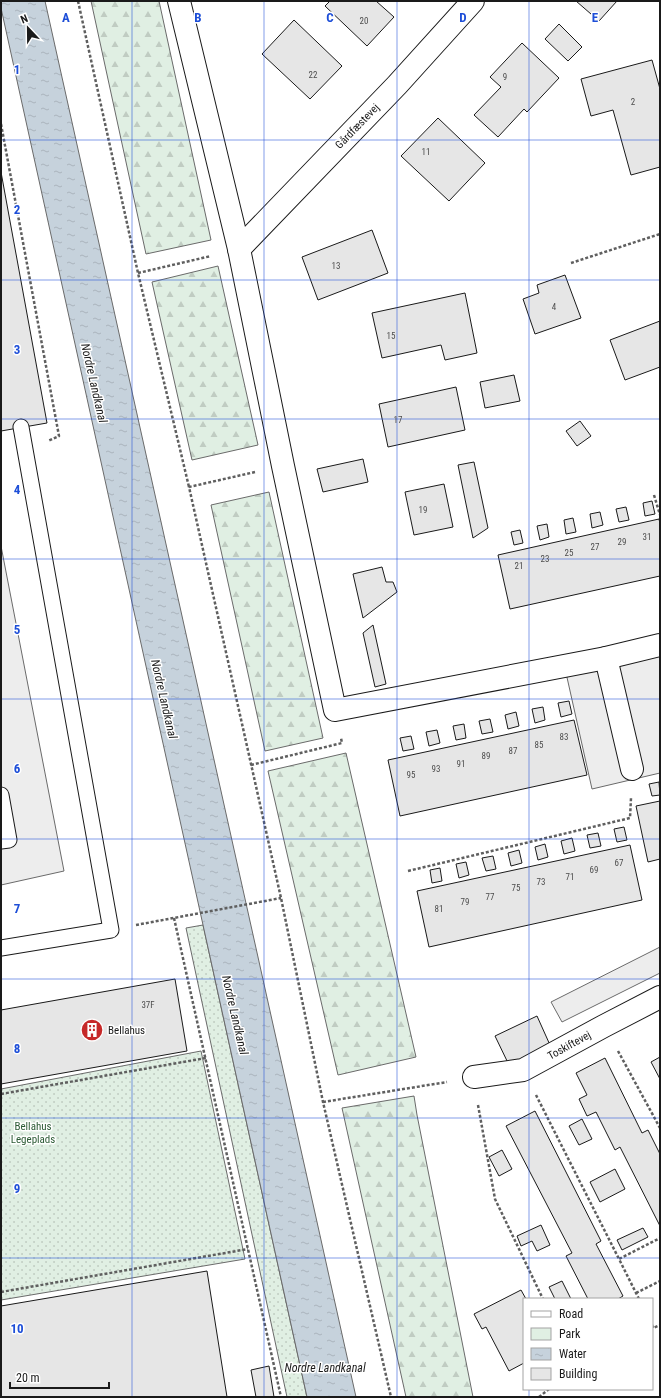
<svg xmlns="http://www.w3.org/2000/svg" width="661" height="1398" font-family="'Roboto Condensed',sans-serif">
	<defs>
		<pattern id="green-dots" width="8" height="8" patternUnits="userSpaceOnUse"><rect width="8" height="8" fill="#e0efe3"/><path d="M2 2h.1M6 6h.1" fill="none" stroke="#c0ccc2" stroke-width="1.8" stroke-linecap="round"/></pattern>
		<pattern id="forest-firs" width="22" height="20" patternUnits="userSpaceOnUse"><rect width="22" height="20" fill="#e0efe3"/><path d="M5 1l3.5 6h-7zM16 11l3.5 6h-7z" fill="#c0ccc2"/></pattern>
		<pattern id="water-ripples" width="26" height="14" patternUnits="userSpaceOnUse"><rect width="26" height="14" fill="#c6d2dc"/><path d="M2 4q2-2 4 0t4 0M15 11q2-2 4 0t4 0" fill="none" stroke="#aab4bc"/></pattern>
	</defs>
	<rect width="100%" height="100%" fill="#fff"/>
	<g fill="url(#green-dots)" stroke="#6a6a6a">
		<polygon points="203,925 307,1397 287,1397 186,928"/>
		<polygon points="201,1051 245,1259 1,1300 1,1089"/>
	</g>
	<g fill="url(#forest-firs)" stroke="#6a6a6a">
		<polygon points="91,1 159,1 211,240 146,254"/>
		<polygon points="218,266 258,445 192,460 152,282"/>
		<polygon points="269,492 323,738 265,751 211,505"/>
		<polygon points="346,753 416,1057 338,1075 268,771"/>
		<polygon points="414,1096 417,1115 473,1397 406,1397 342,1108"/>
	</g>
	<g fill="#ededed" stroke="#6a6a6a">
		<polygon points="1,546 64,871 1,885"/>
		<polygon points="660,642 660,773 592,789 564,664"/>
		<polygon points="660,947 660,973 562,1022 551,1002"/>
	</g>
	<polygon fill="url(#water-ripples)" stroke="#6a6a6a" points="1,1 45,1 356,1397 307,1397 1,8"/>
	<g fill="#e6e6e6" stroke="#1a1a1a">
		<polygon points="330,1 376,1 394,17 367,46 325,6"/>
		<polygon points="576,1 617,1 599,21"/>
		<polygon points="294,20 342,66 310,99 262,54"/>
		<polygon points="559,24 582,47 568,61 545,39"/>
		<polygon points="522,43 559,78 527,112 524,109 498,137 474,115 501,87 490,77"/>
		<polygon points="652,60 660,89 660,167 631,175 613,110 591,116 581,79"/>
		<polygon points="438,118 485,163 449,201 401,156"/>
		<polygon points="1,172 47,423 1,431"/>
		<polygon points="372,230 388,273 318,300 302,257"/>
		<polygon points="565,275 581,318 535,334 523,299 539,293 537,285"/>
		<polygon points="465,293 477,353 445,360 441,345 382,358 372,313"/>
		<polygon points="660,321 660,367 625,380 610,340"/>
		<polygon points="514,375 520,401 485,408 480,382"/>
		<polygon points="456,387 465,430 388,447 379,404"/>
		<polygon points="580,421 591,436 577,446 566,431"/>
		<polygon points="363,459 368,482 323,492 317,469"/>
		<polygon points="474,462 488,528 473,538 458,465"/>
		<polygon points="444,484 453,527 414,535 405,492"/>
		<polygon points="652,501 655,514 645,516 643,503"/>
		<polygon points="626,507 629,520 619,522 616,509"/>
		<polygon points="600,512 603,525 592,528 590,514"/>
		<polygon points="573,518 576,532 566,534 564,520"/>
		<polygon points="659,519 660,524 660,576 510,609 498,555"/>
		<polygon points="547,524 549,537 540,540 537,526"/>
		<polygon points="520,530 523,543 514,545 511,532"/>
		<polygon points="382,567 386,582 393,582 397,592 363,618 353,574"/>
		<polygon points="373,625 386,684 375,687 363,633"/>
		<polygon points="569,701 572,714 561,717 558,703"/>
		<polygon points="543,707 545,720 535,723 532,709"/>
		<polygon points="516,712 519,726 508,729 505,715"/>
		<polygon points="490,719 493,732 482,734 479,721"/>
		<polygon points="574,720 587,775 400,816 388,760"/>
		<polygon points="464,724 466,738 456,740 453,726"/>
		<polygon points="437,730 440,743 429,746 426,732"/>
		<polygon points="411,736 414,749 403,751 400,738"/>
		<polygon points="659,782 660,795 652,796 649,784"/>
		<polygon points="660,801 660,859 648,862 636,806"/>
		<polygon points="624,827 627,840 617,842 614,829"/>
		<polygon points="598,833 601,846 590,848 587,835"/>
		<polygon points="572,838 575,851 564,854 561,841"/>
		<polygon points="545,844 548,857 538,860 535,847"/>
		<polygon points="630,845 642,900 429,947 417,891"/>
		<polygon points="519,850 522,863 511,866 508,853"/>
		<polygon points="493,856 496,869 486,871 482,858"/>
		<polygon points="466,862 469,875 459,878 456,864"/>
		<polygon points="440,868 442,881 432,883 430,870"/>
		<polygon points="175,979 187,1051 1,1084 1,1010"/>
		<polygon points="537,1016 550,1045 509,1065 495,1036"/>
		<polygon points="660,1057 660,1079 651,1062"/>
		<polygon points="605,1058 642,1133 648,1130 660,1154 660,1226 620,1147 615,1150 596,1112 587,1116 579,1099 587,1095 576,1073"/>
		<polygon points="535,1111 601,1241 596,1244 623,1296 618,1299 588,1299 566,1256 572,1253 506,1126"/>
		<polygon points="582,1119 592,1139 579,1145 569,1126"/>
		<polygon points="502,1150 512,1169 499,1176 489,1157"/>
		<polygon points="615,1169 625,1189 600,1202 590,1182"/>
		<polygon points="541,1225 550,1245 537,1251 532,1241 521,1246 517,1236"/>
		<polygon points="643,1228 648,1237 622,1250 617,1240"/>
		<polygon points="207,1271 227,1397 1,1397 1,1306"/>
		<polygon points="562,1281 571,1299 555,1299 549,1287"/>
		<polygon points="521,1290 526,1299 524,1299 524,1363 509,1371 486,1327 482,1329 474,1314"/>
		<polygon points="269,1366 274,1397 256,1397 251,1370"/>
	</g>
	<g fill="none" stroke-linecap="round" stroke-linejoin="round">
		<g stroke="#1a1a1a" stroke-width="17">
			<g id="service">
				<polyline points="1,795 9,840 1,841"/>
				<polyline points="1,948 111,930 21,427"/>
			</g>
		</g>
		<g stroke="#1a1a1a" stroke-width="24">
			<g id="minor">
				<polyline points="179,1 239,249 283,466 335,710 606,658 660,645"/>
				<polyline points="239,249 397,85 473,1"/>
				<polyline points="606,658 632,769"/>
				<polyline points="474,1077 523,1070 604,1026 660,997"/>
			</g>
		</g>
		<g stroke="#5f5f5f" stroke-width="2.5" stroke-dasharray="3 2" stroke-linecap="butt">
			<polyline points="78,1 138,273 189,487"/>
			<polyline points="1,124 59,436 48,441"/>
			<polyline points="571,263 660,234"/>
			<polyline points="138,273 211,256"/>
			<polyline points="255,472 189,487 281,898 323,1102 391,1397"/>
			<polyline points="654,495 660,515"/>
			<polyline points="251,765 342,743 341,738"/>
			<polyline points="408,871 630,818 631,798"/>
			<polyline points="174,918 281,1397"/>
			<polyline points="136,925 281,898"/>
			<polyline points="618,1051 660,1128"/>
			<polyline points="1,1094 206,1058"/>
			<polyline points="536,1095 619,1259"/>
			<polyline points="323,1102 447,1082"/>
			<polyline points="478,1105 495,1199 543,1299"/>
			<polyline points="1,1292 248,1249"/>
			<polyline points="636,1293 660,1281"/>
			<polyline points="639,1299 619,1259 660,1238"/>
			<polyline points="652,1325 653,1328 660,1325"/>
			<polyline points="539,1397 549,1389"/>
		</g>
		<use href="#service" stroke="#fff" stroke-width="15"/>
		<use href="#minor" stroke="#fff" stroke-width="22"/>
	</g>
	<path fill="none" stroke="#1d4ed8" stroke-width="1" stroke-opacity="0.55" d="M132,1V1397M264,1V1397M397,1V1397M529,1V1299M1,140H660M1,280H660M1,419H660M1,559H660M1,699H660M1,839H660M1,979H660M1,1118H660M1,1258H660M529,1389V1397"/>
	<defs>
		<g id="building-disc" transform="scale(1.15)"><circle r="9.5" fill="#c62828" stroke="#fff"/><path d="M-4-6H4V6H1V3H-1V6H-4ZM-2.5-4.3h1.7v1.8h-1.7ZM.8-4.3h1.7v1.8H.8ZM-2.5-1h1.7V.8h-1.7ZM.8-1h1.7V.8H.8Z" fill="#fff"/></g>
	</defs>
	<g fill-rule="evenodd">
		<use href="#building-disc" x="92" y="1030"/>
	</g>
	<g text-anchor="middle" stroke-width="3" stroke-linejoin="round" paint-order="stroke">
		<g font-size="9" fill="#4d4d4d">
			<text x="364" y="24">20</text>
			<text x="313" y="78">22</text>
			<text x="505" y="80">9</text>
			<text x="633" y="105">2</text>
			<text x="426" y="155">11</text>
			<text x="336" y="269">13</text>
			<text x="554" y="310">4</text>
			<text x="391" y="339">15</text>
			<text x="398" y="423">17</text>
			<text x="423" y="513">19</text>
			<text x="647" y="540">31</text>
			<text x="622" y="545">29</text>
			<text x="595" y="550">27</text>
			<text x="569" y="556">25</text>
			<text x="545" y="562">23</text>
			<text x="519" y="569">21</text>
			<text x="564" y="740">83</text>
			<text x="539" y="748">85</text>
			<text x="513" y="754">87</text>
			<text x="486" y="759">89</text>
			<text x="461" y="767">91</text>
			<text x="436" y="772">93</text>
			<text x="411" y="778">95</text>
			<text x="619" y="866">67</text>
			<text x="594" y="873">69</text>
			<text x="570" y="880">71</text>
			<text x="541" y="885">73</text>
			<text x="516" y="891">75</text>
			<text x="490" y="900">77</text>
			<text x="465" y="905">79</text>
			<text x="439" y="912">81</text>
			<text x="148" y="1008">37F</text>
		</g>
		<g font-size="11" fill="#1a1a1a" stroke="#fff">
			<text transform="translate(357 126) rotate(-46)" y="4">Gårdfæstevej</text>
			<text transform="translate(569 1045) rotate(-29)" y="4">Toskiftevej</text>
		</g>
		<g font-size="11" fill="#1a1a1a" stroke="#fff" text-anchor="start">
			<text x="108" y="1034">Bellahus</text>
		</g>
		<g font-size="11" fill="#2b5a34" stroke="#fff">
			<text x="33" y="1130">Bellahus<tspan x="33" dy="13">Legeplads</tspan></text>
		</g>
		<g font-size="12" font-style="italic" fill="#1a1a1a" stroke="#fff">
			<text transform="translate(94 383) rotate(77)" y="4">Nordre Landkanal</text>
			<text transform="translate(164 699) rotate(77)" y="4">Nordre Landkanal</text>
			<text transform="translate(235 1015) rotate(77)" y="4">Nordre Landkanal</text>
			<text x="325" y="1372">Nordre Landkanal</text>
		</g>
	</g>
	<g font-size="13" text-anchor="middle" font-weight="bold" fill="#1d4ed8" stroke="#fff" stroke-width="3" stroke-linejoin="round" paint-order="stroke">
		<text x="66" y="22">A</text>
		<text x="198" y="22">B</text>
		<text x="330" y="22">C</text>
		<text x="463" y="22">D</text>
		<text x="595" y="22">E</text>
		<text x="17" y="74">1</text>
		<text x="17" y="214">2</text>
		<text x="17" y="354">3</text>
		<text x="17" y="494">4</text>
		<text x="17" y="634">5</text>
		<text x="17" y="773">6</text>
		<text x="17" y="913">7</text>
		<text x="17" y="1053">8</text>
		<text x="17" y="1193">9</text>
		<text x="17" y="1333">10</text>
	</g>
	<rect width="661" height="1398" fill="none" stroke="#1a1a1a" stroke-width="4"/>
	<rect x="523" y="1298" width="130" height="92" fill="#ffffff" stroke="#a3a3a3"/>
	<rect x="531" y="1311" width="20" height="6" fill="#ffffff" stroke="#a3a3a3"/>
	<text x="559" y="1318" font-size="12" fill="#1a1a1a">Road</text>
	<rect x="531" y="1328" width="20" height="12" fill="#e0efe3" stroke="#a3a3a3"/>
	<text x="559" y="1338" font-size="12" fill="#1a1a1a">Park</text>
	<rect x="531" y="1348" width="20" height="12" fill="url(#water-ripples)" stroke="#a3a3a3"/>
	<text x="559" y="1358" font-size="12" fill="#1a1a1a">Water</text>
	<rect x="531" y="1368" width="20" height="12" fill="#e6e6e6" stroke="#a3a3a3"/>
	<text x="559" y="1378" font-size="12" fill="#1a1a1a">Building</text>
	<g transform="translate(28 28) rotate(338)" stroke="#ffffff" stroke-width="3" paint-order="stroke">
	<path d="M0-3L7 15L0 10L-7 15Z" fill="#1a1a1a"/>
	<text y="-6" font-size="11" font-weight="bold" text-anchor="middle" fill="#1a1a1a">N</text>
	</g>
	<path d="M10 1382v6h99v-6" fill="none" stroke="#1a1a1a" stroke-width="2"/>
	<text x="16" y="1382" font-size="12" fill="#1a1a1a" stroke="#ffffff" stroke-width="3" paint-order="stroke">20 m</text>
</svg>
